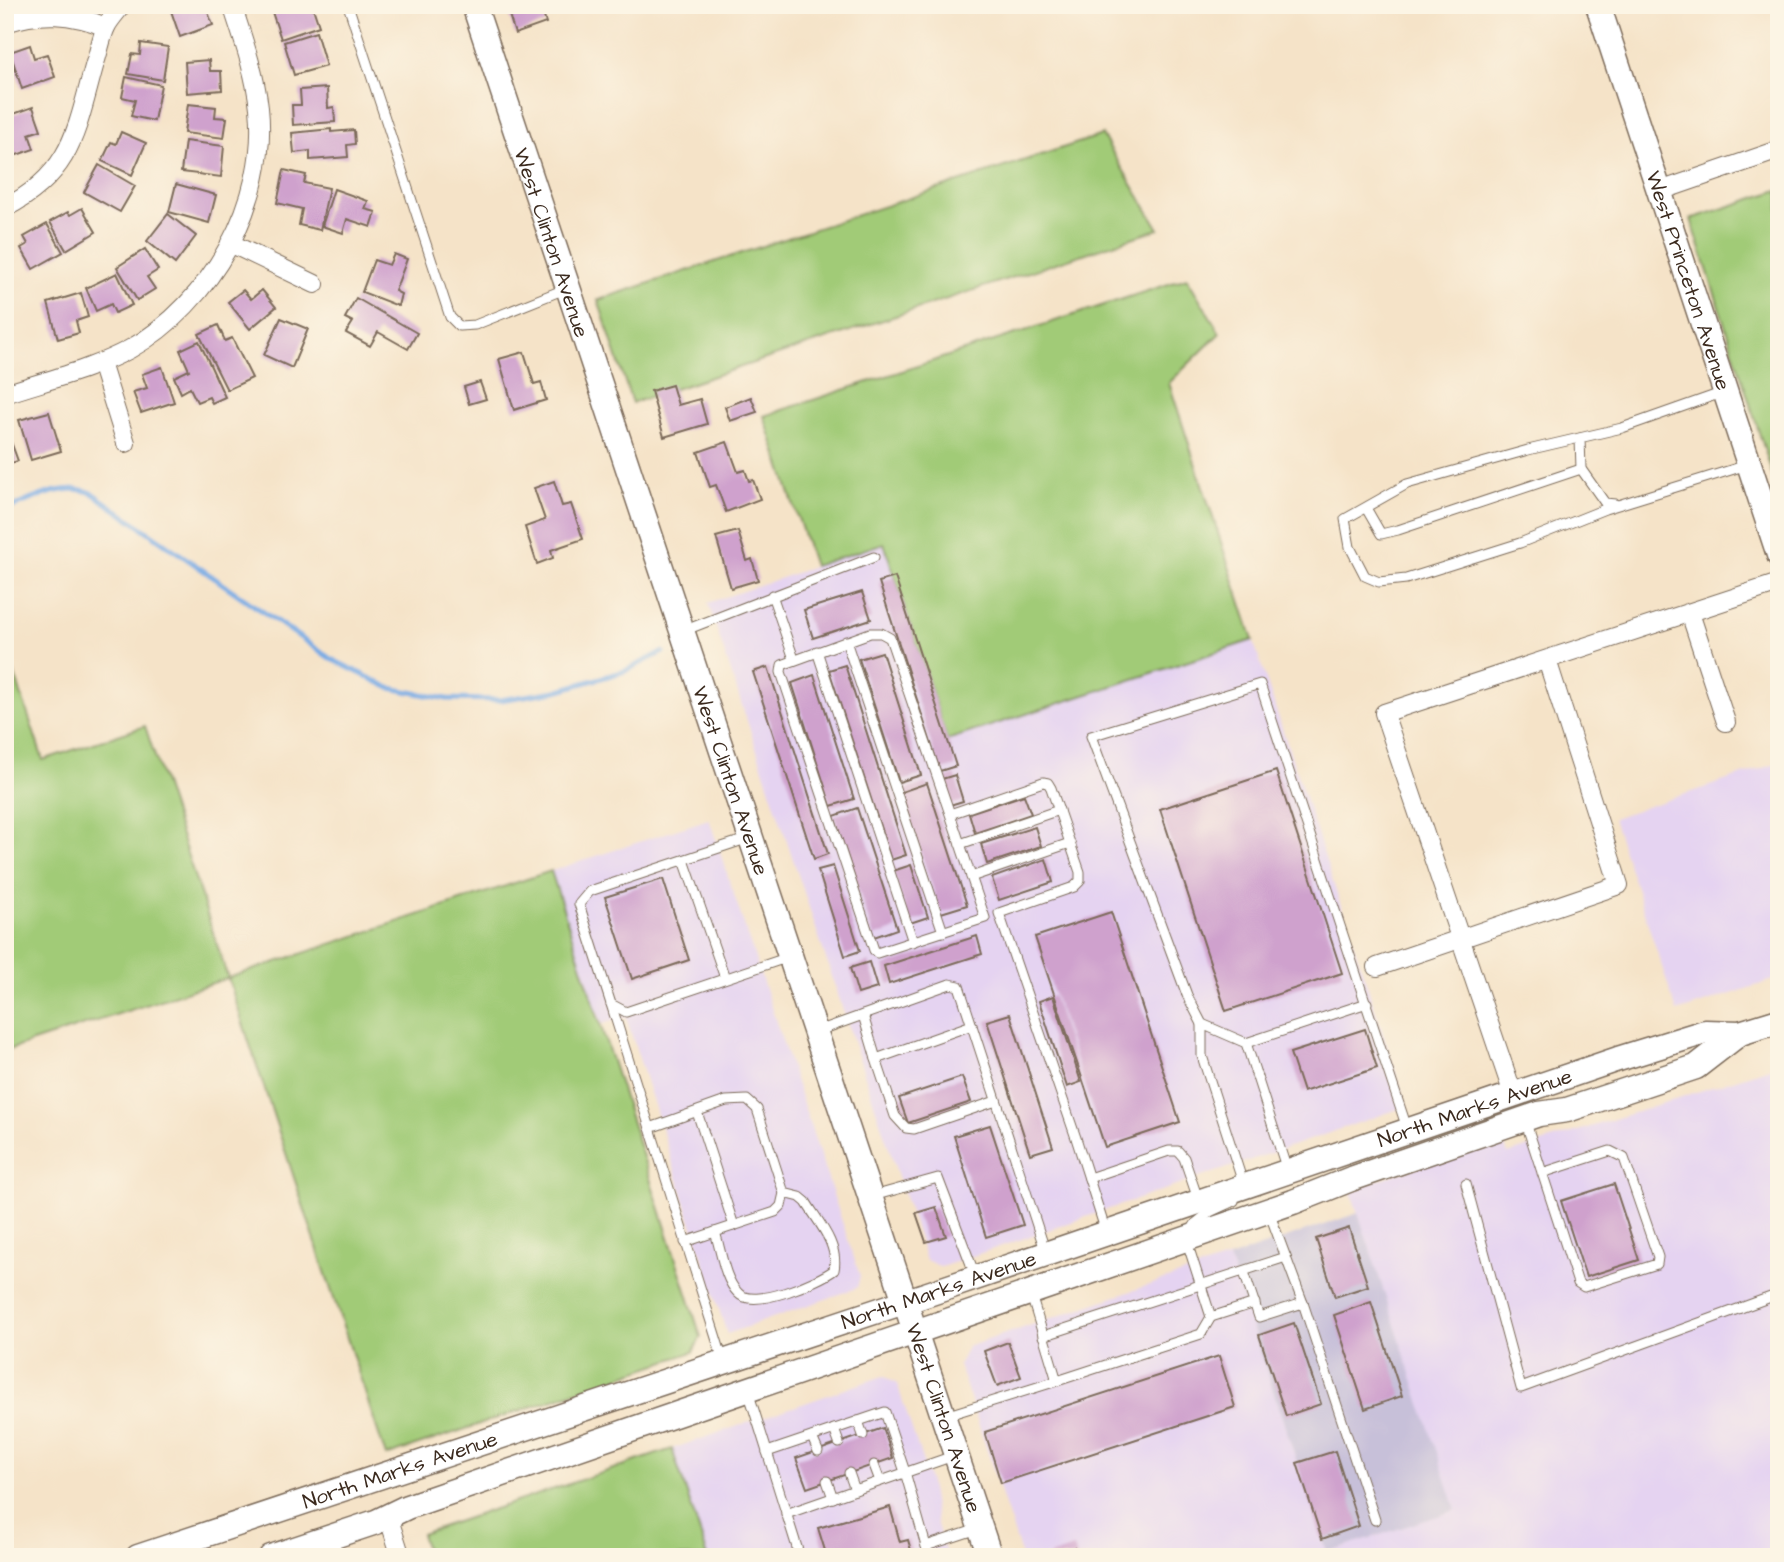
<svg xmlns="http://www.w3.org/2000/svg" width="1784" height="1562" font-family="'Architects Daughter',sans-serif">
	<rect width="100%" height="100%" fill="#fcf5e5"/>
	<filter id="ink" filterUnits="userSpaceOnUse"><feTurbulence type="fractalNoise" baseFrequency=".0143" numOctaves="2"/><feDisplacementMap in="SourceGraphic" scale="14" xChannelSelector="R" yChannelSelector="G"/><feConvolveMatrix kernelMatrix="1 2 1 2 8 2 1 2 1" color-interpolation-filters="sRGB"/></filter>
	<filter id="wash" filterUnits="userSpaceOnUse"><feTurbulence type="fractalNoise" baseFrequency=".00686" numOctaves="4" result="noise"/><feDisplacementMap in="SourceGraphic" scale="28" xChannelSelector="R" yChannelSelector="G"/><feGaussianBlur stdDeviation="1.57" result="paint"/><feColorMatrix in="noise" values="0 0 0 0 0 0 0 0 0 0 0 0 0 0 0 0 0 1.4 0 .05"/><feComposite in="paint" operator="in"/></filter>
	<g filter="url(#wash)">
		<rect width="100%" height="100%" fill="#f5e3c8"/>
		<g fill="#e5d3f1">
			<polygon points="884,543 948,740 1253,640 1407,1106 941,1267 926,1260 708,603"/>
			<polygon points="1779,763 1779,978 1677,1012 1613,818"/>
			<polygon points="709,819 860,1276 857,1288 727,1334 626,1017 602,1024 551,871"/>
			<polygon points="1779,1065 1779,1557 1022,1557 959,1365 967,1347 1229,1258 1327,1552 1455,1510 1350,1189 1502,1139 1508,1154"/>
			<polygon points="883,1376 897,1384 930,1483 937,1525 947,1557 708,1557 672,1449"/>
		</g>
		<polygon fill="#c7c0d9" points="1358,1213 1456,1510 1327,1552 1229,1258"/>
		<g fill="#a1cb77" stroke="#6e7a4a" stroke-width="2">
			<polygon points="1102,135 1159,229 632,403 598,300"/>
			<polygon points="1779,190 1779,495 1691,219"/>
			<polygon points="1187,278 1220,333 1169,383 1253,640 947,740 884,543 814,566 764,416"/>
			<polygon points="5,645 43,760 145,726 228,978 551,871 701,1337 693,1352 386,1456 228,978 5,1051"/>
			<polygon points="672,1449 708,1557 428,1557 421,1534"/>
		</g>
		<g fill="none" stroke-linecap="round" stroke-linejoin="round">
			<path stroke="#78aae4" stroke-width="5" d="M5,510C32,500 65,481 92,493L331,659L390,688L447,699L500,700L556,691L625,671L663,652"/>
		</g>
		<g id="blocks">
			<g fill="#cfa1cd">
				<polygon points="169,5 191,5 193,9 205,5 213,25 180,37"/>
				<polygon points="283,5 312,5 319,26 281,39 271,9"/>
				<polygon points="506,5 540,5 546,23 515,34"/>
				<polygon points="316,32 326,66 294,75 284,42"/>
				<polygon points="141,43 168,47 163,80 128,74 132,54 140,55"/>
				<polygon points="30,45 34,58 47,54 55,77 22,89 10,52"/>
				<polygon points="209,60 210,71 221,71 222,90 187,93 185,62"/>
				<polygon points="126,77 161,85 154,121 131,116 135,100 122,97"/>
				<polygon points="327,88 328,108 334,107 335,122 293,125 292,105 301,105 300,90"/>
				<polygon points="188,104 216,107 215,117 227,118 224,138 184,133"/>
				<polygon points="33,107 41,130 29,134 34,149 14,156 5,130 5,117"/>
				<polygon points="331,129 331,132 354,130 355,144 347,145 348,157 310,160 310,151 294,153 292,133"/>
				<polygon points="121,132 146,143 132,175 102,161 111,142 116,144"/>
				<polygon points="185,141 224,146 221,177 181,172"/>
				<polygon points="99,165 135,186 120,212 84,192"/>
				<polygon points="284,170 306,175 304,183 329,188 320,230 299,225 302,209 277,203"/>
				<polygon points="176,184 216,195 209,223 169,212"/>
				<polygon points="334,189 368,201 365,209 376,212 371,227 347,219 343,233 322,226"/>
				<polygon points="82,208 96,232 66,250 50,222 68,212 70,215"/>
				<polygon points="168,214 196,236 175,264 147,241"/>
				<polygon points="47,224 63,252 33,269 21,248 28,244 24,237"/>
				<polygon points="145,249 158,270 147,277 155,289 137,300 117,267"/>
				<polygon points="394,254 407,259 395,291 401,294 398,306 362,292 374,260 389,265"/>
				<polygon points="117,273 132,305 115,313 111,304 96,311 86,288"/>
				<polygon points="243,290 251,299 262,290 276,307 250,329 228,302"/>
				<polygon points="81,293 88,317 76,321 79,333 58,339 48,303"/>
				<polygon points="356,298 417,333 408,349 378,332 370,346 346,333 353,322 345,318"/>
				<polygon points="281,318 308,329 292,368 264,355"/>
				<polygon points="218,325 225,341 232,338 252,378 227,390 199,334"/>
				<polygon points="5,336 12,355 5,358"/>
				<polygon points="199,341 225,397 212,403 209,397 197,402 190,388 181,393 174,377 189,370 180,350"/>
				<polygon points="524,352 534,384 541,382 546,400 514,410 499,359"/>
				<polygon points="162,367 174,402 141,413 133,392 147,388 142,374"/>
				<polygon points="480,382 486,399 469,404 464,387"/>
				<polygon points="672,385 678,405 700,399 707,424 664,437 651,391"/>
				<polygon points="751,397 757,412 730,421 725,407"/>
				<polygon points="49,412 61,451 31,460 19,420"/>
				<polygon points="10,439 18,461 5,465 5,440"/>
				<polygon points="727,442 738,472 745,470 749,481 753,480 760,499 726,512 716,485 710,487 698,452"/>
				<polygon points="554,481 562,506 571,504 583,539 551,550 553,558 537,564 525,527 545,520 534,488"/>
				<polygon points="738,531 747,561 752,559 758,580 731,588 716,537"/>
				<polygon points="895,577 956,766 940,771 879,582"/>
				<polygon points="862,592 871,619 813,638 804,610"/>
				<polygon points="882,652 921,775 899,782 859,659"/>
				<polygon points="845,665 906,855 891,860 829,670"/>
				<polygon points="768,667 828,854 814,859 753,672"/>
				<polygon points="814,675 854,799 831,806 792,683"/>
				<polygon points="1276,771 1342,973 1226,1011 1160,809"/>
				<polygon points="955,775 963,801 950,805 942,779"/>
				<polygon points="927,783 967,905 941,913 901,792"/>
				<polygon points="1024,795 1031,814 975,833 969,813"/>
				<polygon points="857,808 897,929 874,937 834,816"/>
				<polygon points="1035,827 1041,846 987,864 981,844"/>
				<polygon points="1046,859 1053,882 999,900 992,878"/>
				<polygon points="911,865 928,917 910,923 893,871"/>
				<polygon points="833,866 860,951 845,956 818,870"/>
				<polygon points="663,879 689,960 632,979 605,897"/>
				<polygon points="1111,912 1180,1122 1105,1147 1035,937"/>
				<polygon points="977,936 982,954 889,984 884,966"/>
				<polygon points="869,962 877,988 858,994 850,968"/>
				<polygon points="1053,996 1081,1082 1067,1087 1039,1001"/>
				<polygon points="1010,1014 1053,1147 1030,1154 987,1021"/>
				<polygon points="1365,1029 1377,1068 1303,1092 1290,1053"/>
				<polygon points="962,1077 971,1102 908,1123 899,1098"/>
				<polygon points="990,1125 1023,1225 986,1237 954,1136"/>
				<polygon points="1614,1184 1639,1260 1586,1277 1561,1201"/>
				<polygon points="936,1207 946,1236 926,1242 916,1213"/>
				<polygon points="1349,1228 1368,1286 1335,1297 1316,1239"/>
				<polygon points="1371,1302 1402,1396 1365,1409 1334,1315"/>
				<polygon points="1294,1323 1321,1404 1286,1416 1259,1335"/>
				<polygon points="1008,1342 1021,1377 997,1386 984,1351"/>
				<polygon points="1219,1356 1235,1407 1001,1483 985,1432"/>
				<polygon points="883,1428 893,1458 807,1488 796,1458"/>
				<polygon points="1335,1451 1359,1526 1322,1539 1297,1463"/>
				<polygon points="890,1507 900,1542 908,1540 913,1557 827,1557 818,1528"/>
				<polygon points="1074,1548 1077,1557 1049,1557 1049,1556"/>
			</g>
		</g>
	</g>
	<g filter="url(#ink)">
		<use href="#blocks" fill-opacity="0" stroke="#7c6b5a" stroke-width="2"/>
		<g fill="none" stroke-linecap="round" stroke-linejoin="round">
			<g stroke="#7c6b5a" stroke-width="11">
				<g id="lane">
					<polyline points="348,5 450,317 459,326 475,325 565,289"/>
					<polyline points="1724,392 1622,428 1528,450 1407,484 1345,519 1350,547 1365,576 1379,582 1406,579 1520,543 1605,509 1747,465"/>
					<polyline points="1580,438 1581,469 1605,503 1615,504"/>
					<polyline points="1366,508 1381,534 1398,530 1581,469"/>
					<polyline points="772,595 794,659"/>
					<polyline points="683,631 874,557"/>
					<polyline points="846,641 943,932"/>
					<polyline points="817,651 913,942"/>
					<polyline points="950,814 890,638 881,633 870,633 782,665 781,672 874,950 877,953 985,918 950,814 1043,782 1048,783 1051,788 1080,872 1080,881 1074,887 999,913 1076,1138 1106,1232"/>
					<polyline points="749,838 590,891 579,904 611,1004 626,1012 789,957"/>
					<polyline points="960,844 1059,810"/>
					<polyline points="684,860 725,978"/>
					<polyline points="971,877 1070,843"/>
					<polyline points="611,1004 723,1360"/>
					<polyline points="863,1015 876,1059 972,1025"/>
					<polyline points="1202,1024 1187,995 1091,736 1260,684 1407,1128"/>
					<polyline points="818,1031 950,984 959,986 1046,1253"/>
					<polyline points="1246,1043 1367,1003"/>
					<polyline points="876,1059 895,1116 906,1128 914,1129 996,1101"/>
					<polyline points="697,1112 734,1226"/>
					<polyline points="1525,1120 1578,1283 1584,1287 1657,1264 1658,1257 1624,1158 1610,1151 1542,1173"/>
					<polyline points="650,1128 726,1101 747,1100 757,1109 784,1193 781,1206 775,1212 685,1242"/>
					<polyline points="1089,1178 1169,1151 1178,1151 1184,1158 1199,1202"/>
					<polyline points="1243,1183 1202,1056 1202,1024 1246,1043 1287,1170"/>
					<polyline points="1466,1184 1521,1388 1779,1294"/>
					<polyline points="873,1196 938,1178 975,1275"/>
					<polyline points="1269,1212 1303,1303 1375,1520"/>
					<path d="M715,1232C721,1250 724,1279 738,1293C753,1310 818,1282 834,1270C839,1245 819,1223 806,1202L800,1197L784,1193"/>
					<polyline points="1244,1272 1259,1317 1303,1303"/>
					<polyline points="1031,1295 1057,1381 1201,1334 1211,1317 1186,1239 1196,1223 1210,1212 1234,1201"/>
					<polyline points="1211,1317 1255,1303"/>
					<polyline points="1043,1336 1286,1257"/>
					<polyline points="748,1391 800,1557"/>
					<polyline points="945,1416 1057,1381"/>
					<polyline points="858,1421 863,1435"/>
					<polyline points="834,1429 839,1443"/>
					<polyline points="812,1437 818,1451"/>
					<polyline points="767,1452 885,1412 905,1472 926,1546 978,1529"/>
					<polyline points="874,1465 880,1481"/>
					<polyline points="849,1473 855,1490"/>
					<polyline points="827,1481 833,1498"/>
					<polyline points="786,1514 956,1455"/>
					<polyline points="926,1546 929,1557"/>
				</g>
			</g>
			<g stroke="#7c6b5a" stroke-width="20">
				<g id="street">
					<path d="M5,23C41,11 71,13 106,27"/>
					<polyline points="1660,191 1779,150"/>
					<path d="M5,208C73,173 76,130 95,63C99,52 101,38 106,27C110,19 117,12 122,5"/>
					<polyline points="230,243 315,284"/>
					<polyline points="101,363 126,443"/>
					<path d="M5,394C47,380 91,370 130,349C211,304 269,201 259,108C255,72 243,39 232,5"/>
					<polyline points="1690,613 1726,722"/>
					<polyline points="1377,967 1619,885 1547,660"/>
					<polyline points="1513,1094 1384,713 1779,583"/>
					<polyline points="388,1516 401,1557"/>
				</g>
			</g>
			<g stroke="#7c6b5a" stroke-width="27">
				<g id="secondary">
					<path id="s1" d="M474,5C642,524 820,1039 990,1557"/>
					<path id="s2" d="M1598,5L1779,555"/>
					<path id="s3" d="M138,1557L937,1291L1618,1059L1705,1032L1740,1033L1779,1021"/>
					<polyline points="271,1557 376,1522 407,1507 1293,1202 1351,1179 1539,1114 1567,1110 1696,1067 1740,1033"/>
				</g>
			</g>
			<use href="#lane" stroke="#fff" stroke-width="9"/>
			<use href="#street" stroke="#fff" stroke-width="18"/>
			<use href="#secondary" stroke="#fff" stroke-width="24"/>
		</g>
	</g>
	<g text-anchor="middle" stroke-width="5" stroke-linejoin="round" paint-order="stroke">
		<g font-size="21" fill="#3b2a1e" stroke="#fcf5e5">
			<text dy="7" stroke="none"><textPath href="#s1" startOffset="250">West Clinton Avenue</textPath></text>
			<text dy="7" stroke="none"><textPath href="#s2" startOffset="290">West Princeton Avenue</textPath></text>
			<text dy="7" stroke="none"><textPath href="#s1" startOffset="817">West Clinton Avenue</textPath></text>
			<text dy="7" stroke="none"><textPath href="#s3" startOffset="1410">North Marks Avenue</textPath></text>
			<text dy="7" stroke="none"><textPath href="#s3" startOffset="844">North Marks Avenue</textPath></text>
			<text dy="7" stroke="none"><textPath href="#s1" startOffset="1489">West Clinton Avenue</textPath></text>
			<text dy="7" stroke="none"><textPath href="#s3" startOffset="276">North Marks Avenue</textPath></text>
		</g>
	</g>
	<rect width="1784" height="1562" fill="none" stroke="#fcf5e5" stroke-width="28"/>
</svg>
